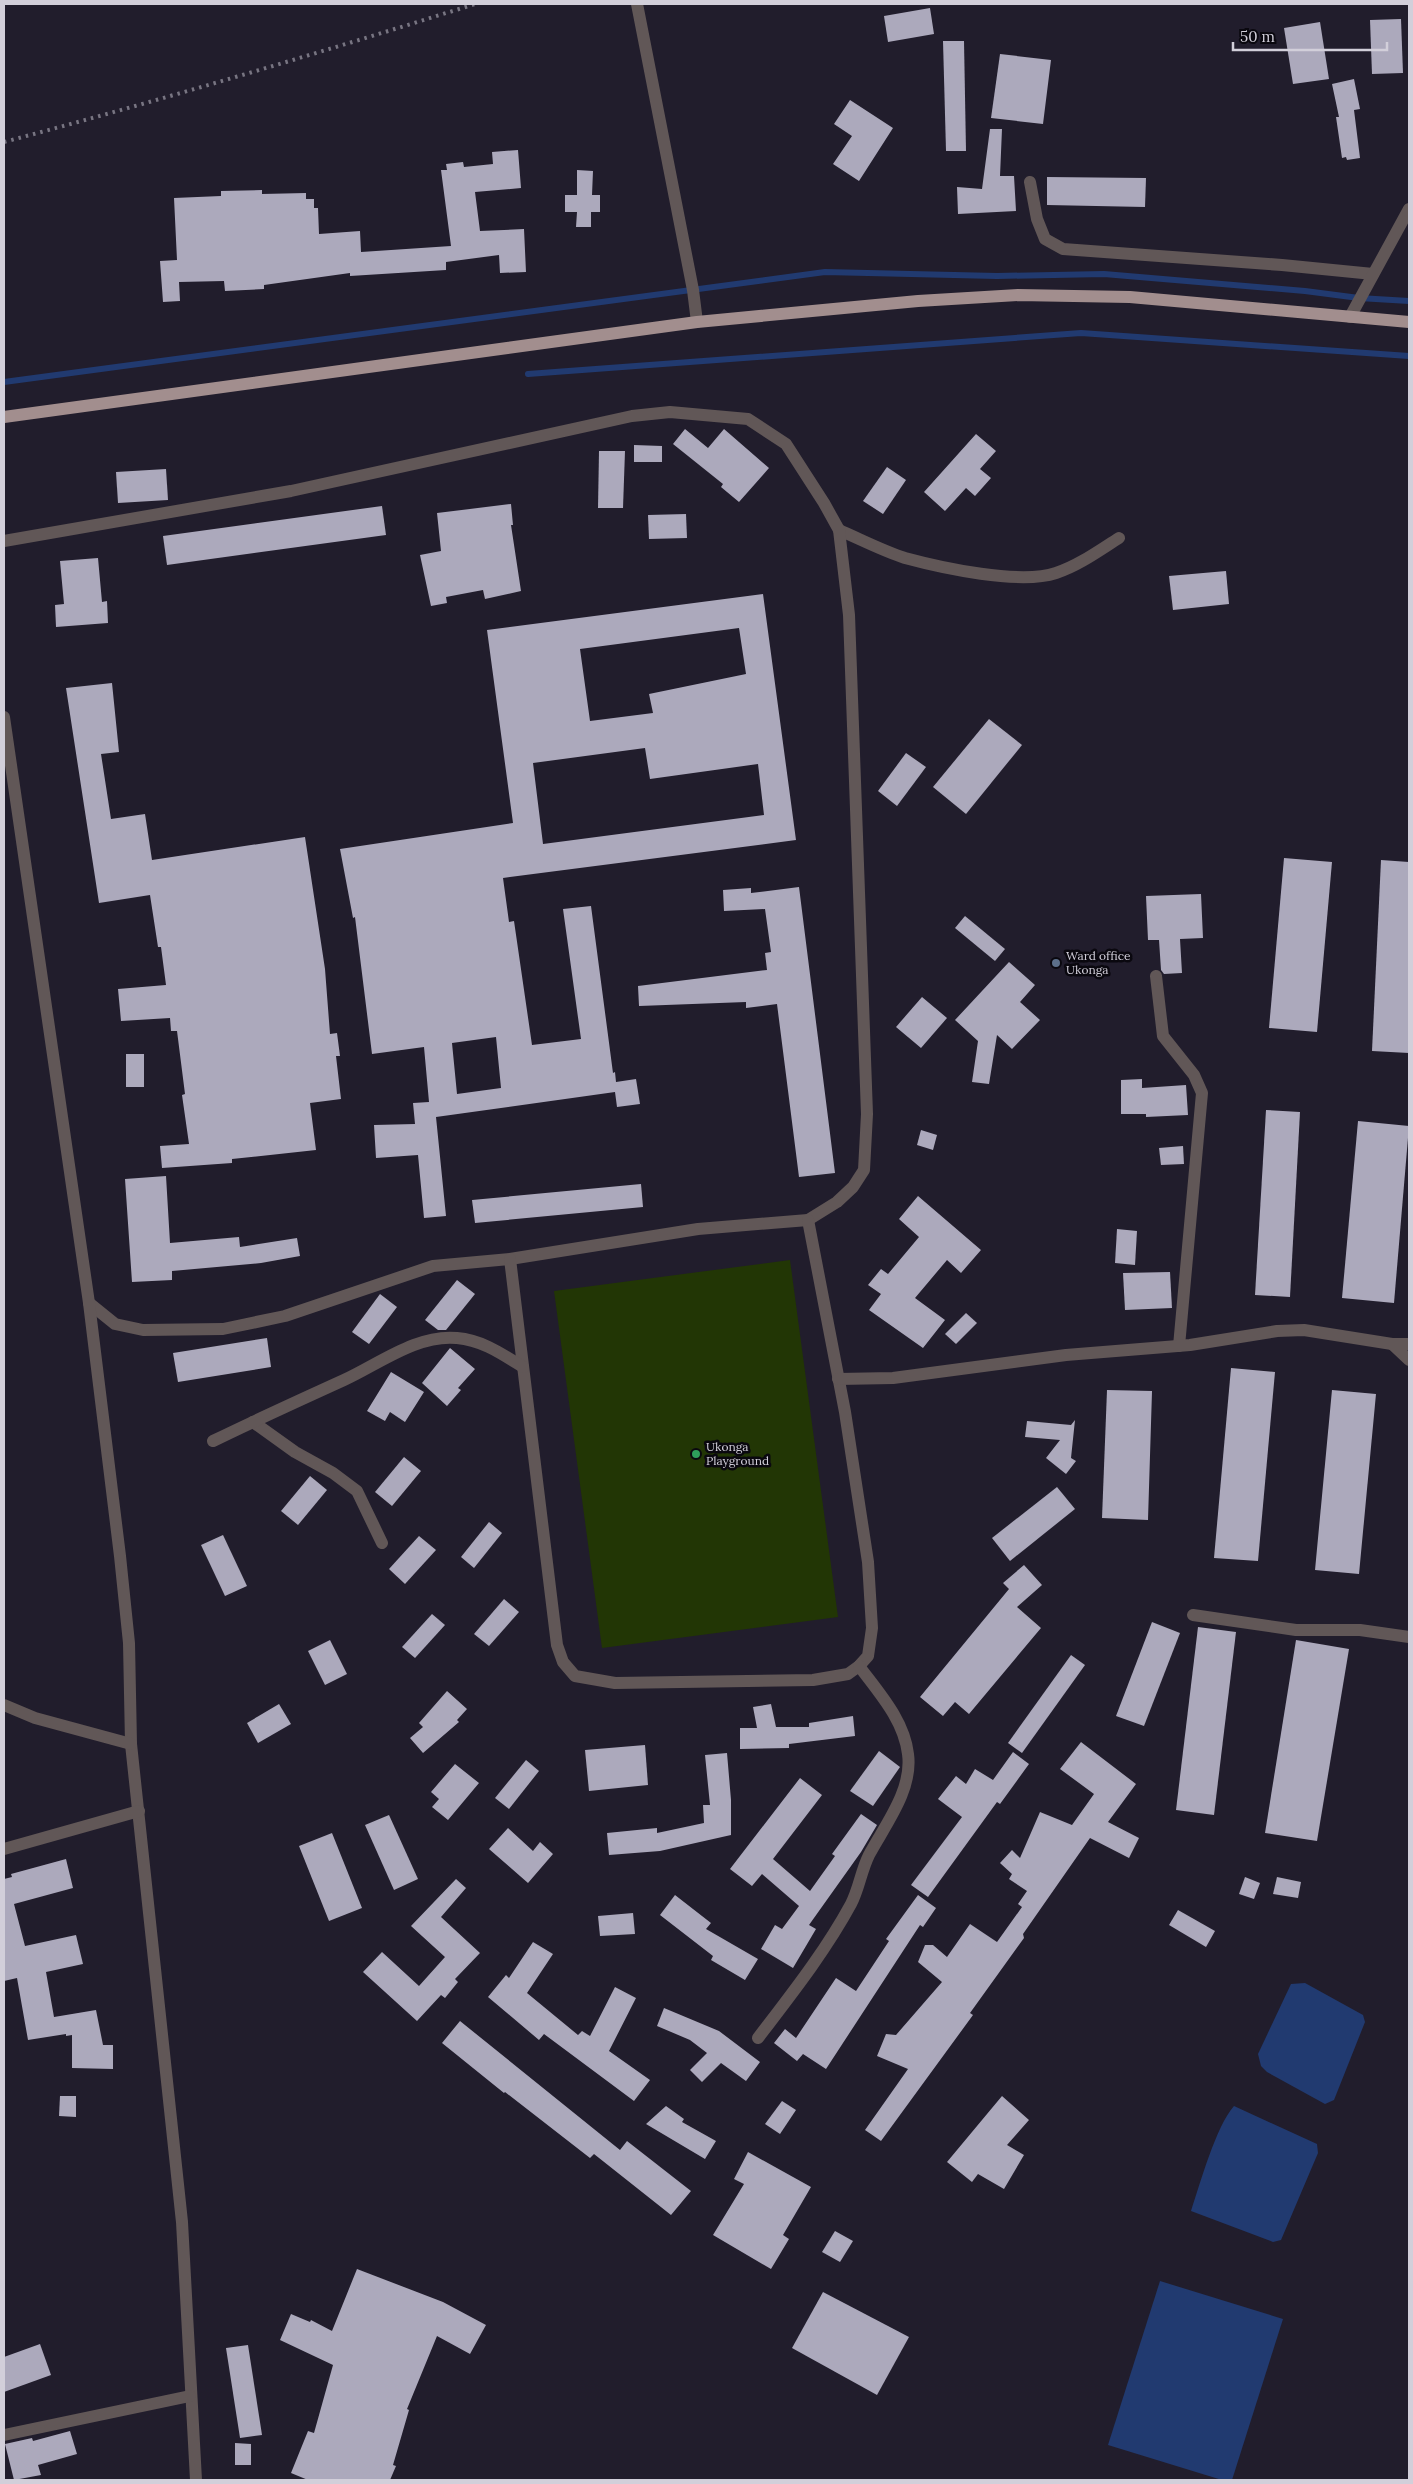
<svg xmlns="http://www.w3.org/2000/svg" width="1413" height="2484" font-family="Lora,serif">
	<rect width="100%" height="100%" fill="#211d2c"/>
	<polygon fill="#223605" points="790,1260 838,1617 602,1648 554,1291"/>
	<g fill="#213a70">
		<polygon points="1305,1983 1363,2015 1365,2022 1334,2100 1325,2104 1267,2072 1261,2066 1258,2054 1291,1984"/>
		<path d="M1234,2106L1317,2144L1318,2153L1281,2240L1273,2242L1191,2211C1200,2184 1216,2126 1234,2106Z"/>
		<polygon points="1160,2281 1283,2319 1232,2480 1222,2480 1108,2445"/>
	</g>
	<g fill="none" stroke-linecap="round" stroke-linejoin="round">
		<g stroke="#213a70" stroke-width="6">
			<polyline points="528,374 1081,333 1409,356"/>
			<polyline points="4,382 825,272 997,276 1104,274 1305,291 1359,298 1409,301"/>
		</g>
	</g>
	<g fill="#aca9bc" fill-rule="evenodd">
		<polygon points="930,8 934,34 888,42 884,16"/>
		<polygon points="1401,19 1403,73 1372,74 1370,20"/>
		<polygon points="1320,22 1329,79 1293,84 1284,28"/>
		<polygon points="943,41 964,41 966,151 946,151"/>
		<polygon points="1000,54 1051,60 1043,124 991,118"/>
		<polygon points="1354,79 1360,109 1354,110 1360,158 1347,160 1346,157 1342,158 1336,117 1339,117 1332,84"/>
		<polygon points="850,100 893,128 859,181 833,164 852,136 834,124"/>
		<polygon points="990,129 1002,129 1000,176 1014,176 1016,211 958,214 957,187 982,189"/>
		<polygon points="518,150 521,188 475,192 480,231 524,229 526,272 500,273 499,255 446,262 446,270 350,276 350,273 264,285 264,289 225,291 224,281 179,282 180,301 163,302 160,261 177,260 174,198 221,196 221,191 262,190 262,194 306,193 306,199 314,199 314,208 318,208 319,234 360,231 361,252 451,246 441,170 447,170 446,164 463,162 464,167 493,164 492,152"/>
		<polygon points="577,170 593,171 592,195 600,195 600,212 591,212 591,227 576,227 577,212 565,212 565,195 577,195"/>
		<polygon points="1047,177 1146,178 1145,207 1047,205"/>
		<polygon points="685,429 708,448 724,429 769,468 739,502 721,487 723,484 673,444"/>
		<polygon points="976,434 996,451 980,469 991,478 975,496 966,488 945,511 924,492"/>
		<polygon points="634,445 662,446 662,462 634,462"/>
		<polygon points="599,451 625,451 623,508 598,508"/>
		<polygon points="887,467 906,480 883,514 863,501"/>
		<polygon points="166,469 168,500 118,503 116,472"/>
		<polygon points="511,504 513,525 511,525 521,591 485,599 483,590 446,597 447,603 431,606 420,555 441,551 437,513"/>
		<polygon points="382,506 386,535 167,565 163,536"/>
		<polygon points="686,514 687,538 649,539 648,515"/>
		<polygon points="98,558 102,602 107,601 108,623 56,627 55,605 64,604 60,561"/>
		<polygon points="1226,571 1229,604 1173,610 1169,576"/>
		<path d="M763,594L796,840L503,878L509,922L514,921L532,1045L581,1039L563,909L591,906L613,1073L615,1072L616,1082L636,1079L640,1104L617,1107L615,1092L436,1117L446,1216L424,1218L418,1155L376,1158L374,1125L415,1124L413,1103L429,1102L424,1047L372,1054L355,917L353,918L340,849L513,823L487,630ZM739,628L746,674L649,694L653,713L590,721L580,649ZM645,748L650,779L758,764L764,815L543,844L533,763ZM496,1037L501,1088L457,1094L452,1043Z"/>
		<polygon points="112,683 119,752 101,754 111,819 145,814 152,860 305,837 325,969 330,1034 337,1033 340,1056 336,1056 341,1099 310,1103 316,1150 232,1159 232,1163 162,1168 160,1146 189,1144 182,1095 185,1094 177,1031 171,1031 170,1018 121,1021 118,989 166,985 161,947 158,947 150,895 99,903 66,688"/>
		<polygon points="989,719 1022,745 966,814 933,787"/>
		<polygon points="906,753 926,767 897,806 878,791"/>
		<polygon points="1284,858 1332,862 1317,1032 1269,1028"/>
		<polygon points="1381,860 1409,862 1409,1053 1372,1051"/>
		<polygon points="799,887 835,1173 799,1177 777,1004 746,1008 746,1002 639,1006 638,986 767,970 765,953 771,952 765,909 724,911 723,890 751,888 751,893"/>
		<polygon points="1201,894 1203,938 1180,939 1182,973 1164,974 1161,970 1159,940 1148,940 1146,896"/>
		<polygon points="965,916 1005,949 995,961 955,928"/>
		<polygon points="1009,962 1035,985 1020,1002 1040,1020 1012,1049 997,1035 989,1084 972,1082 978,1041 955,1020"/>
		<polygon points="922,997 947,1018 921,1048 896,1027"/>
		<rect x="126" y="1054" width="18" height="33"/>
		<polygon points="1142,1079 1142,1088 1186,1085 1188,1115 1146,1117 1146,1114 1121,1114 1121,1080"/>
		<polygon points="1266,1110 1300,1112 1290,1297 1255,1295"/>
		<polygon points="1358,1121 1409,1126 1394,1303 1342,1298"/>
		<polygon points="921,1130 937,1135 933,1150 917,1145"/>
		<polygon points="1183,1146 1184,1164 1161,1165 1159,1148"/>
		<polygon points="166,1176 170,1243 239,1237 240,1247 297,1238 300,1256 261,1263 172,1271 172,1280 132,1282 125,1179"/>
		<polygon points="641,1184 643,1207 475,1223 472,1200"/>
		<polygon points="918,1196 981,1250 961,1273 947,1260 915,1298 945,1320 923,1348 869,1310 881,1294 868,1285 881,1269 888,1274 919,1237 899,1219"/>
		<polygon points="1117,1229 1137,1231 1135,1265 1115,1263"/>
		<polygon points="1170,1272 1172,1308 1125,1310 1123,1273"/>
		<polygon points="457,1280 475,1294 446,1330 438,1330 425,1320"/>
		<polygon points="380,1294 397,1307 369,1344 352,1332"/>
		<polygon points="966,1313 977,1323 956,1344 945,1334"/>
		<polygon points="267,1338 271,1367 178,1382 173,1353"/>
		<polygon points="450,1348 475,1369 458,1388 461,1390 447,1406 422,1383"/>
		<polygon points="1231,1368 1275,1372 1258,1561 1214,1558"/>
		<polygon points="391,1372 424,1392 405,1422 390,1412 385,1421 367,1411"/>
		<polygon points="1107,1390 1152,1391 1148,1520 1102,1518"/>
		<polygon points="1332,1390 1376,1394 1359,1574 1315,1570"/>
		<polygon points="1075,1420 1071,1458 1076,1461 1066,1474 1046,1458 1060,1440 1025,1437 1027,1421 1071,1425"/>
		<polygon points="404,1457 421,1471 392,1506 375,1492"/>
		<polygon points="310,1476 327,1490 298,1525 281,1511"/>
		<polygon points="1057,1487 1075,1509 1010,1561 992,1538"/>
		<polygon points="489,1522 502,1533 474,1568 461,1557"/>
		<polygon points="223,1535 247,1586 225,1596 201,1545"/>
		<polygon points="419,1536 436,1550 405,1584 389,1569"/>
		<polygon points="1024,1565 1042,1585 1017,1607 1041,1628 969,1714 955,1702 943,1716 920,1697 1009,1589 1003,1583"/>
		<polygon points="504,1599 519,1612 489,1646 474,1634"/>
		<polygon points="432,1614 445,1625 415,1658 402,1647"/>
		<polygon points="1152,1622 1180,1633 1144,1726 1116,1716"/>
		<polygon points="1198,1627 1236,1632 1214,1815 1176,1810"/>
		<polygon points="330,1640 347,1674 325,1685 308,1651"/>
		<polygon points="1296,1640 1349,1649 1317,1841 1265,1833"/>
		<polygon points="1071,1655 1085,1665 1022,1753 1008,1743"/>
		<polygon points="447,1691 467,1709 457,1720 459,1722 423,1753 410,1738 423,1727 419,1723"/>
		<polygon points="279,1704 291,1724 258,1743 247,1723"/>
		<polygon points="771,1704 776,1727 809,1727 809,1723 853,1716 855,1736 789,1744 789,1748 740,1749 740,1728 757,1728 753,1707"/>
		<polygon points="1081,1742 1136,1784 1108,1822 1139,1838 1129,1858 1090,1838 1023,1934 1024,1938 970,2013 973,2015 881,2141 865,2130 908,2069 877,2056 886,2034 896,2035 942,1982 918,1962 925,1945 933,1945 947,1957 970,1924 997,1942 1022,1907 1018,1904 1027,1891 1009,1879 1012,1874 1000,1863 1012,1850 1020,1858 1040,1812 1072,1825 1094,1794 1060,1769"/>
		<polygon points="645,1745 648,1785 589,1791 585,1750"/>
		<polygon points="879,1751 900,1767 873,1806 850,1791"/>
		<polygon points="1013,1752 1029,1764 1000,1804 997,1802 928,1897 911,1885 962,1817 938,1799 956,1776 966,1784 975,1769 993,1780"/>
		<polygon points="727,1753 731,1800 731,1835 660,1851 609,1855 607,1833 657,1828 657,1833 704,1823 703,1805 710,1805 705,1755"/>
		<polygon points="526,1760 539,1771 509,1809 495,1798"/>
		<polygon points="455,1764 479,1783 448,1820 432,1807 439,1799 431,1792"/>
		<polygon points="800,1778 822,1795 773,1859 810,1891 835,1856 832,1854 861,1814 877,1825 861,1852 809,1925 816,1929 793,1968 761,1949 775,1925 782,1929 799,1906 762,1874 752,1886 730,1869"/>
		<polygon points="389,1815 418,1879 394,1890 365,1825"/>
		<polygon points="508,1828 533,1851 540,1842 553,1854 528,1883 489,1849"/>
		<polygon points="332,1833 362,1908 329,1921 299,1846"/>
		<polygon points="66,1859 73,1888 14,1904 25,1946 76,1935 83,1964 46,1972 54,2017 96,2010 103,2045 113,2045 113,2069 72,2068 72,2035 66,2036 66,2034 28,2040 17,1978 4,1981 4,1879 12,1877 11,1874"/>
		<polygon points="1245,1877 1260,1883 1254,1899 1239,1894"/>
		<polygon points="1277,1877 1301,1882 1298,1898 1273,1894"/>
		<polygon points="456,1879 466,1888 441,1917 480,1953 455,1979 458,1982 445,1998 441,1995 417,2021 363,1972 382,1952 419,1986 445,1957 411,1926"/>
		<polygon points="675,1895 711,1923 706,1929 758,1959 745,1980 711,1960 713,1956 660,1915"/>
		<polygon points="918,1895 936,1908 923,1927 920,1925 826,2069 803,2054 797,2061 774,2043 785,2029 796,2038 836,1978 856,1991 889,1941 886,1939"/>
		<polygon points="1178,1910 1215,1931 1206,1947 1169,1925"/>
		<polygon points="633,1913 635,1934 600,1936 598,1916"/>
		<polygon points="533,1942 553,1954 527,1993 578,2035 582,2031 590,2036 615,1987 636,1998 609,2051 650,2080 634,2101 544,2034 539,2040 488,1997 506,1975 509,1978"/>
		<polygon points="664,2008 719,2031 760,2062 746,2081 721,2063 702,2082 690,2070 707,2053 690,2040 657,2026"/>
		<polygon points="460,2021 620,2150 627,2141 691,2191 671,2215 594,2154 590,2158 505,2092 504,2093 442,2043"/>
		<polygon points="60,2096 76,2096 76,2117 59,2116"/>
		<polygon points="1002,2096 1029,2120 1007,2145 1024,2155 1004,2189 978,2174 972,2182 947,2162"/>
		<polygon points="782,2101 796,2110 780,2134 765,2124"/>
		<polygon points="666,2106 684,2119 682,2122 716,2141 705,2159 646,2124"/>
		<polygon points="748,2152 811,2187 783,2235 789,2239 771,2269 713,2235 744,2184 734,2179"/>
		<polygon points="835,2231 853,2241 840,2262 822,2252"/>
		<polygon points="357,2269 443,2302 486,2325 470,2354 437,2336 407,2409 409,2410 393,2465 396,2466 390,2480 308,2480 291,2473 308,2431 314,2433 333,2365 280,2340 291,2314 310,2322 311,2320 332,2331"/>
		<polygon points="823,2292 909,2337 877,2395 792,2348"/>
		<polygon points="40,2344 51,2375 4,2392 4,2357"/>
		<polygon points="248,2345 262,2435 240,2438 226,2348"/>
		<polygon points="70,2431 77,2454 38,2465 41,2475 14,2480 5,2444 32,2438 33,2441"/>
		<polygon points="235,2443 251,2444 251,2465 235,2465"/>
	</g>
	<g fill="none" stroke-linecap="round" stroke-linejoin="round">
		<g stroke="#615757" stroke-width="12">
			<polyline points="637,4 693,290 697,322"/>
			<polyline points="1030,182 1037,219 1045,239 1063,249 1282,265 1373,274"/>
			<polyline points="1350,317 1409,209"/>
			<path d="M839,530C860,539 883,551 905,558C942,568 1020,585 1056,573C1078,566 1100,550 1119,538"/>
			<polyline points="4,541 291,491 632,416 670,412 748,419 786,444 824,503 839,530 849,615 867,1114 864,1170 853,1187 837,1202 808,1220 698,1229 510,1259 433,1266 285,1316 223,1329 143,1330 115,1324 89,1303"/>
			<polyline points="4,717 89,1303 120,1556 129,1643 131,1744 182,2222 196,2480"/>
			<polyline points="1156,976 1163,1036 1194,1075 1202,1093 1179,1346"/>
			<polyline points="510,1259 557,1645 563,1662 575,1676 615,1683 813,1680 848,1674 859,1666 868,1656 872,1628 868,1562 845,1412 808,1220"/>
			<polyline points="1392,1344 1409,1360"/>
			<polyline points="838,1379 893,1378 1066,1355 1190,1345 1277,1331 1304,1330 1392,1344 1409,1344"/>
			<polyline points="253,1422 295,1452 333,1473 357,1491 382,1543"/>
			<path d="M213,1441C256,1420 300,1400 344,1380C379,1364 417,1334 457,1338C482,1340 502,1354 523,1367"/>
			<polyline points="1193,1615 1296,1630 1360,1630 1409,1637"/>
			<polyline points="4,1705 35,1718 131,1744"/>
			<polyline points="4,1849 139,1811"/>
			<path d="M758,2038C790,1996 825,1952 851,1904C859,1889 861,1871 869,1855C885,1825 913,1790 908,1754C904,1720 879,1693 859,1666"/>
			<polyline points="4,2435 190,2396"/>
		</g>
		<polyline stroke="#a28e8e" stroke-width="12" points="4,417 697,322 918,301 1018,295 1130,297 1409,322"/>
		<path stroke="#787582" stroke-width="4" stroke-dasharray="2.5 5" stroke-linecap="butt" d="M4,142C162,100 319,53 475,4"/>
	</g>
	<circle fill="#5c6f8a" stroke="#0a080f" stroke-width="2" cx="1056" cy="963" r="5"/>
	<circle fill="#2e9e5b" stroke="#0a080f" stroke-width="2" cx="696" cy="1454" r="5"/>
	<g text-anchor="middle" stroke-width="5" stroke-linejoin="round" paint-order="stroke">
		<g font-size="12" fill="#d2cfda" stroke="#0a080f" text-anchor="start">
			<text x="1066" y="960">Ward office<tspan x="1066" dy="14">Ukonga</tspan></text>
			<text x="706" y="1451">Ukonga<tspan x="706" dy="14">Playground</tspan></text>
		</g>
	</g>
	<rect width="1413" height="2484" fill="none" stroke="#d2cfda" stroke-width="10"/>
	<path d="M1233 42v8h154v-8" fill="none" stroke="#d2cfda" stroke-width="2.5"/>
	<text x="1240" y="42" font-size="15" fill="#d2cfda" stroke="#0a080f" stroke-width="4" paint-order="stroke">50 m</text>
</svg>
